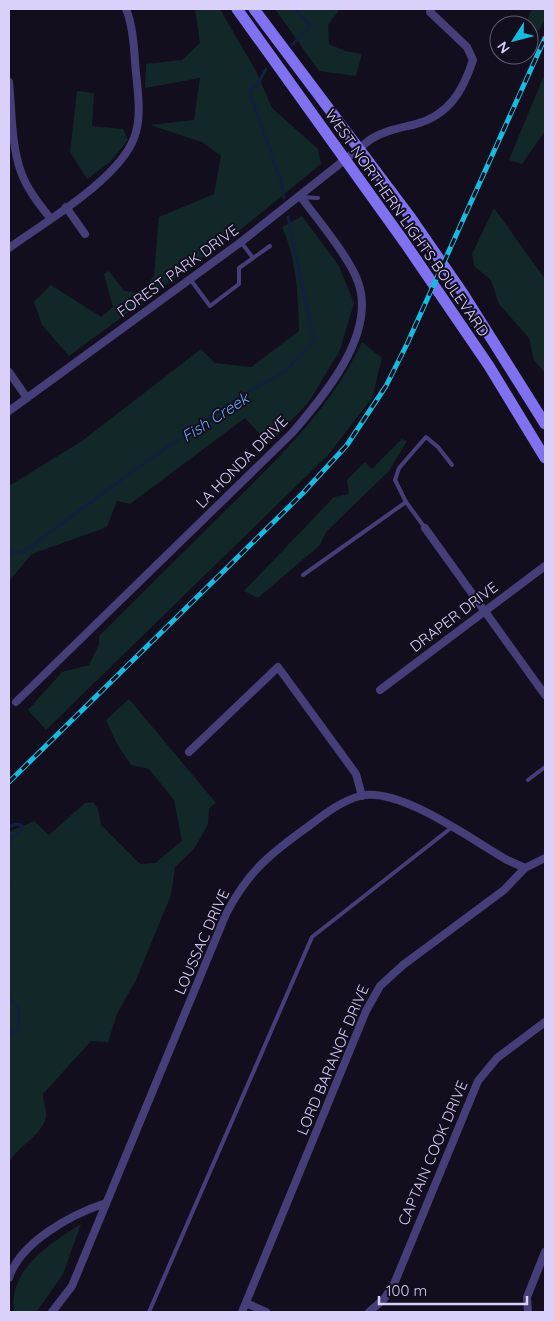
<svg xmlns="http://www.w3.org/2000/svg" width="554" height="1321" font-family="Quicksand,sans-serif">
	<rect width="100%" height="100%" fill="#120e1e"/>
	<g fill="#122727">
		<polygon points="195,9 220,9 256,71 272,108 318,149 321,164 234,235 69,356 42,325 34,302 51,285 101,317 113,307 104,274 109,271 124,291 143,293 154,275 159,217 214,194 221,156 202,142 150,125 194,120 200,78 145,88 146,64 182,60 200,43"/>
		<polygon points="275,9 340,9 328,25 329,44 345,51 362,54 356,76 319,71"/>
		<polygon points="532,9 545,9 545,19 529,48 529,25 525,25"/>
		<polygon points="545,73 545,131 522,164 509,160"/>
		<polygon points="77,91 94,93 92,126 123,129 128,140 110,162 87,179 70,152"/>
		<polygon points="494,208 545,279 545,373 534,360 529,338 499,304 491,280 474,266 472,254"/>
		<path d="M302,216L339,266L354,303L340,350L309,402L269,444L245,418L130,504L117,501L107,527L32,554L9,581V486L82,441L201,349L215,363L251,367L299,331C298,296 297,260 282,227Z"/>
		<path d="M362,342L382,358L372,398L328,455L46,730L28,710L62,672L89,665L99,644V636C141,594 184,552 226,510C278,458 331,409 362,342Z"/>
		<polygon points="402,439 407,441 389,471 326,532 320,545 258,598 244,591 334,497 349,494 347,480 365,462 372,469"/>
		<path d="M129,699L216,803L209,808L208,824L194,849L175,867L171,895L136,980L117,1014L108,1042L91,1041L43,1094C43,1101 47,1111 46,1117C42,1136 18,1146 9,1162V832L34,821L49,835L85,803L93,802L98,809L101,825L140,864L155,863L182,841L174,800L149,769L131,765L117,744L106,720Z"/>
		<path d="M81,1224L63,1274L38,1310L35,1312H14C8,1270 49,1244 81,1224Z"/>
	</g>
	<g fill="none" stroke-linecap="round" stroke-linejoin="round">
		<g stroke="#12203f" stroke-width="3">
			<polyline points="292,45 311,26 295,9"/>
			<polyline points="266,69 258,84 249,91 281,181 284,198"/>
			<polyline points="9,550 16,553 23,552 136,469 250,391 284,372 314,341 288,217"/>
			<polyline points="9,827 16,824 21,825 22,830 9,840"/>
			<polyline points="9,883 9,886"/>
			<path d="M9,1000C24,1007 19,1018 17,1031L9,1034"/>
		</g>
		<g stroke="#453e78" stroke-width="4">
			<polyline points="301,197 318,198"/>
			<polyline points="241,242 253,258"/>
			<polyline points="190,279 210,306 239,284 239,268 270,246"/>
			<polyline points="425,528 406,502 395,480 399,468 426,437 438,447 452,465"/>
			<polyline points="303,575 406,502"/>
			<polyline points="528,780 545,767"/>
			<polyline points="149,1312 312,937 451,828"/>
		</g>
		<g stroke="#453e78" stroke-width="8">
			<path d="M9,82C12,111 11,144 21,172C27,189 39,204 50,218"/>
			<polyline points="66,207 85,234"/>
			<path d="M9,248C45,222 119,179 134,138C142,118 138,93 136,73C134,52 134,29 126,9"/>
			<polyline points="9,372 27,398"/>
			<path d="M9,411L241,242L371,139C386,130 400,128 416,124C449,115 463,91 473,60L467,47L430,12L431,9"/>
			<polyline points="425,528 545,695"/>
			<polyline points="380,690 545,566"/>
			<path d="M16,702L292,433C323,397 377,334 358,282C350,258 317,219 301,197"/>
			<polyline points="189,752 278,667 356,774 362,796"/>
			<path d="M9,1278C20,1242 72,1214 106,1203"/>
			<polyline points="246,1303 266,1312"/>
			<path d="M52,1312L72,1286L226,914C247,874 266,857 302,831C320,818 338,802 360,796C399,786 472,840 507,860L525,868"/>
			<polyline points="242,1312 366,1011 380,986 403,965 504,890 525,868 545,858"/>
			<polyline points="369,1312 384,1299 394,1284 478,1081 497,1058 545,1022"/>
			<polyline points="528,1312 527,1297 545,1252"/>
		</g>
		<g stroke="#7f71f0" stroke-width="11">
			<polyline points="237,9 405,243 489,366 545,458"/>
			<polyline points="254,9 411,218 462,292 545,424"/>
		</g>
		<g stroke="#17bbdf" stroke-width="5">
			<polyline id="rail" points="9,782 303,493 347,445 386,386 407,344 545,38"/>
		</g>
		<use href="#rail" stroke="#120e1e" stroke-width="3" stroke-dasharray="9" stroke-linecap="butt"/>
	</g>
	<g text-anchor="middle" stroke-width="4" stroke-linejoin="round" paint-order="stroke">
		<g font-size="15" fill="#d9d1fa" stroke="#120e1e">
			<text transform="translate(407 223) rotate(55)" y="5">WEST NORTHERN LIGHTS BOULEVARD</text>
			<text transform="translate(178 271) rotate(-36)" y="5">FOREST PARK DRIVE</text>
			<text transform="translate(242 462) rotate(-45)" y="5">LA HONDA DRIVE</text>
			<text transform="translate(454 617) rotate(-37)" y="5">DRAPER DRIVE</text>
			<text transform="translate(202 942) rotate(-66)" y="5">LOUSSAC DRIVE</text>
			<text transform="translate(333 1060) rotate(-67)" y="5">LORD BARANOF DRIVE</text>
			<text transform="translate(433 1153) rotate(-67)" y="5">CAPTAIN COOK DRIVE</text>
		</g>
		<g font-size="16" font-style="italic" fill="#69a7ef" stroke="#120e1e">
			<text transform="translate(215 417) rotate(-33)" y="6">Fish Creek</text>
		</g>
	</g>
	<rect width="554" height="1321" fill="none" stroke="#d9d1fa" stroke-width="20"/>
	<g transform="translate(514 40) rotate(234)"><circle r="24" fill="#120e1e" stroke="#625c76"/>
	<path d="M0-4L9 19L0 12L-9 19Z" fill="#17bbdf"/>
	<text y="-8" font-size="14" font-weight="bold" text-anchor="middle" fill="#d9d1fa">N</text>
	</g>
	<path d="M379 1296v8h148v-8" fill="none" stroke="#d9d1fa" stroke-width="2.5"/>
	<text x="386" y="1296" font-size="15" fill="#d9d1fa" stroke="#120e1e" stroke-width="4" paint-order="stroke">100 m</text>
</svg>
